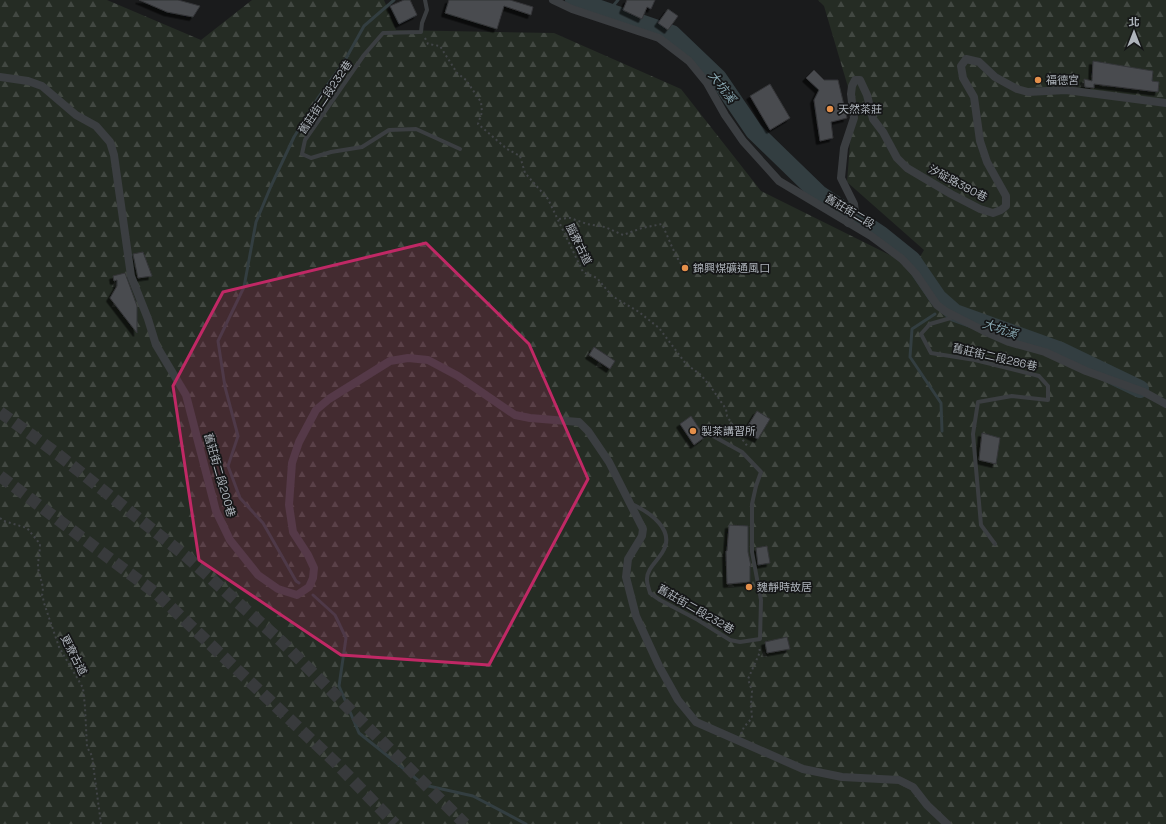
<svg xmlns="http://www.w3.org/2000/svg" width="1166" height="824" font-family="'Space Grotesk','Noto Sans TC',sans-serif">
	<defs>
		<pattern id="forest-firs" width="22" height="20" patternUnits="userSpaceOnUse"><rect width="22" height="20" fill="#252c24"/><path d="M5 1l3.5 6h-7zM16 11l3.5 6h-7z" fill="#424842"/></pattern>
		<filter id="shadow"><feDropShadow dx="-3.5" dy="3.5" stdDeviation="0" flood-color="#0009"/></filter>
	</defs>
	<rect width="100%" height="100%" fill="#1a1b1c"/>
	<polygon fill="url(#forest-firs)" points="0,0 107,0 201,40 252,0 384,0 396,30 554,33 681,89 761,191 914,267 924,250 847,182 853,104 824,6 818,0 1166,0 1166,824 0,824"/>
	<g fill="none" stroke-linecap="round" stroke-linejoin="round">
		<g stroke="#333e41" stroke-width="3">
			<polyline points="608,12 618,0"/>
			<polyline points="947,307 947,306"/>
			<polyline points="935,314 912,329 910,357 941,403 942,431"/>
			<polyline points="299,583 296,581 263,523 240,498 228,466 238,436 225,387 218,341 244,287 256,222 271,186 294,137 318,98 344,62 364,26 394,0"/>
			<polyline points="313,595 335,615 346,638 339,686 359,733 424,785 473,796 526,824"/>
		</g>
		<g stroke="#333e41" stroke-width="18">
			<polyline points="574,0 672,34 718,78 754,131 819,194 845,211"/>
			<polyline points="860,221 881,235 912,260 938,298 955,313 1061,351 1140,389"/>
		</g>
	</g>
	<g fill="#494b4f" stroke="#343538" filter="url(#shadow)">
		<polygon points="139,0 178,0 200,6 193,17 167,12"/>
		<polygon points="404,0 410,0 417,15 399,24 390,6"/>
		<polygon points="449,0 510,0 533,7 531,15 504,6 497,29 445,13"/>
		<polygon points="627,0 655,0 651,9 647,7 642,19 623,10"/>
		<polygon points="668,9 678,16 668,30 658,23"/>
		<polygon points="1093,61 1153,71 1152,81 1159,82 1158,92 1094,84 1094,88 1085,87 1084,79 1092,81"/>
		<polygon points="814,70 824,80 838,80 847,118 831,122 833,138 820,141 814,100 819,90 806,78"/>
		<polygon points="770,84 790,118 770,130 750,96"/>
		<polygon points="143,252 152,276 138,278 133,254"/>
		<polygon points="125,273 137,306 137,333 110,298 117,286 117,280 114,281 113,276"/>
		<polygon points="594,347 615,361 610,369 589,355"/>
		<polygon points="757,411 770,419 758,439 744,432"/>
		<polygon points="691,416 705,437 694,445 680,424"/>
		<polygon points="982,433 1000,438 996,464 979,460"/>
		<polygon points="729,525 748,526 748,552 751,566 750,566 750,582 727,584 726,551 727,551"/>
		<polygon points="767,546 770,563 758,565 756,548"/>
		<polygon points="787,637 790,649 767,653 765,642"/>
	</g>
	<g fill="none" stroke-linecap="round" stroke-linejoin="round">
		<g stroke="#383a3c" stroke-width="12" stroke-dasharray="12 6" stroke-linecap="butt">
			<polyline points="0,412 55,452 187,557 281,641 465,824"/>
			<polyline points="0,476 157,594 336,763 395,824"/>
		</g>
		<g stroke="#424548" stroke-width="2" stroke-dasharray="2 3" stroke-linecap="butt">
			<polyline points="425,38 428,44 440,46 457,73 466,80 481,102 482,112 478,124 507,149 520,156 525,173 548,199 583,272 597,278 612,296 639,312 659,328 686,364 701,375 713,390 726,409 727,416 737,432 748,447"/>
			<path d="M559,219L570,218L587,224L605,227L623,235L642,228L662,224C669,239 674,254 683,267"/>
			<path d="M0,518L4,521L27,528L40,544C40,552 38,559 38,567C39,577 45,586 42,595L43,598L44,603L59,647L83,688L85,707L87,747L92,756L101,824"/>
			<polyline points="741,734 744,727 752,718 751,705 752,691 748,679 760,652 759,646"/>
		</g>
		<g stroke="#3b3e41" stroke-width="4">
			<polyline points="425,0 427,10 422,23 421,32 383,33 364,55 305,140 302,154 311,158 331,152 362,147 389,130 416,129 460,149"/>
			<polyline points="954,317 930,324 921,334 931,353 975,360 1039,376 1048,386 1048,400 1012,396 978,402 973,434 981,525 995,544"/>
			<path d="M632,504C649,512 677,530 662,553C657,561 646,570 647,580C647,584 649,589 650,593L660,600L698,620L730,640L740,642L760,639L761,600L752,552V504L756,486L761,472L742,452L713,436"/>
		</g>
		<g stroke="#3b3e41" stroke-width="8">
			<polyline points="553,0 572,9 659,38 689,61 707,83 725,115 743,141 779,181 871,236 902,259 916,274 937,305 945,311 984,331 1009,342 1045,352 1086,371 1144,392 1166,404"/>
			<polyline points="0,77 28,81 42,86 76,115 96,126 110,142 114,155 131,276 148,319 156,345 186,395 216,511 230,540 258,575 278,589 297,595 309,587 313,578 314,568 308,555 293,532 289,505 292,463 299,442 316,410 329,399 390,361 408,358 428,360 458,376 515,415 530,418 579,422 588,431 609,462 643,529 642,536 628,559 626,577 636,616 659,666 678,700 696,722 803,769 842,777 899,780 913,787 927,805 947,824"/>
			<polyline points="848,223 855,212 854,204 841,178 844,148 854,118 851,94 852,86 855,80 860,80 867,95 873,119 883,132 897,158 907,168 951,194 980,209 993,213 1001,210 1006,206 1006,196 987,162 980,141 974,97 963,78 961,66 966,59 979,62 995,77 1017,89 1028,92 1066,90 1166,103"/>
		</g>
	</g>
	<path fill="#c02865" fill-opacity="0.2" stroke="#c02865" stroke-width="3" stroke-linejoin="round" d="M426,243L529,344L588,479L489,665L341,655L199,560L173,386L223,292Z"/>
	<g fill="#e48f4a" stroke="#151617" stroke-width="1.5">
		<circle cx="1038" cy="80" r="4"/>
		<circle cx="830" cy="109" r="4"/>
		<circle cx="685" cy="268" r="4"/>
		<circle cx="693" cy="431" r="4"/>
		<circle cx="749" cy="587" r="4"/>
	</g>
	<g text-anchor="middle" stroke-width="3.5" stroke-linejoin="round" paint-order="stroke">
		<g font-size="11" fill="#aeb4bb" stroke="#151617" text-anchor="start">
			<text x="1046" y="84">福德宮</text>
			<text x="838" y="113">天然茶莊</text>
			<text x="693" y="272">錦興煤礦通風口</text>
			<text x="701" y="435">製茶講習所</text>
			<text x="757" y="591">魏靜時故居</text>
		</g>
		<g font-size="11" fill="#aeb4bb" stroke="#151617">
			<text transform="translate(325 97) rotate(-56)" y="4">舊莊街二段232巷</text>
			<text transform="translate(958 183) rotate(28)" y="4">汐碇路380巷</text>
			<text transform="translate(850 211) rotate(31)" y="4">舊莊街二段</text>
			<text transform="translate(579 244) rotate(64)" y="4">腦寮古道</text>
			<text transform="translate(995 357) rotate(13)" y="4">舊莊街二段286巷</text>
			<text transform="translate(220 475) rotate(74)" y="4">舊莊街二段200巷</text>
			<text transform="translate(696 609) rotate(30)" y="4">舊莊街二段232巷</text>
			<text transform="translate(74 655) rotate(63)" y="4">更寮古道</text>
		</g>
		<g font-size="12" font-style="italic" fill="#88a8b2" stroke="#151617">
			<text transform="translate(722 87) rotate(52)" y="4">大坑溪</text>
			<text transform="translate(1000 329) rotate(19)" y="4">大坑溪</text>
		</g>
	</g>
	<g transform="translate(1134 32)" stroke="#151617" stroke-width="3" paint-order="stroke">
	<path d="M0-3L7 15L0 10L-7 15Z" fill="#aeb4bb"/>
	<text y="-6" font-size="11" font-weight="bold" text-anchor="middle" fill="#aeb4bb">北</text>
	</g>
</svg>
